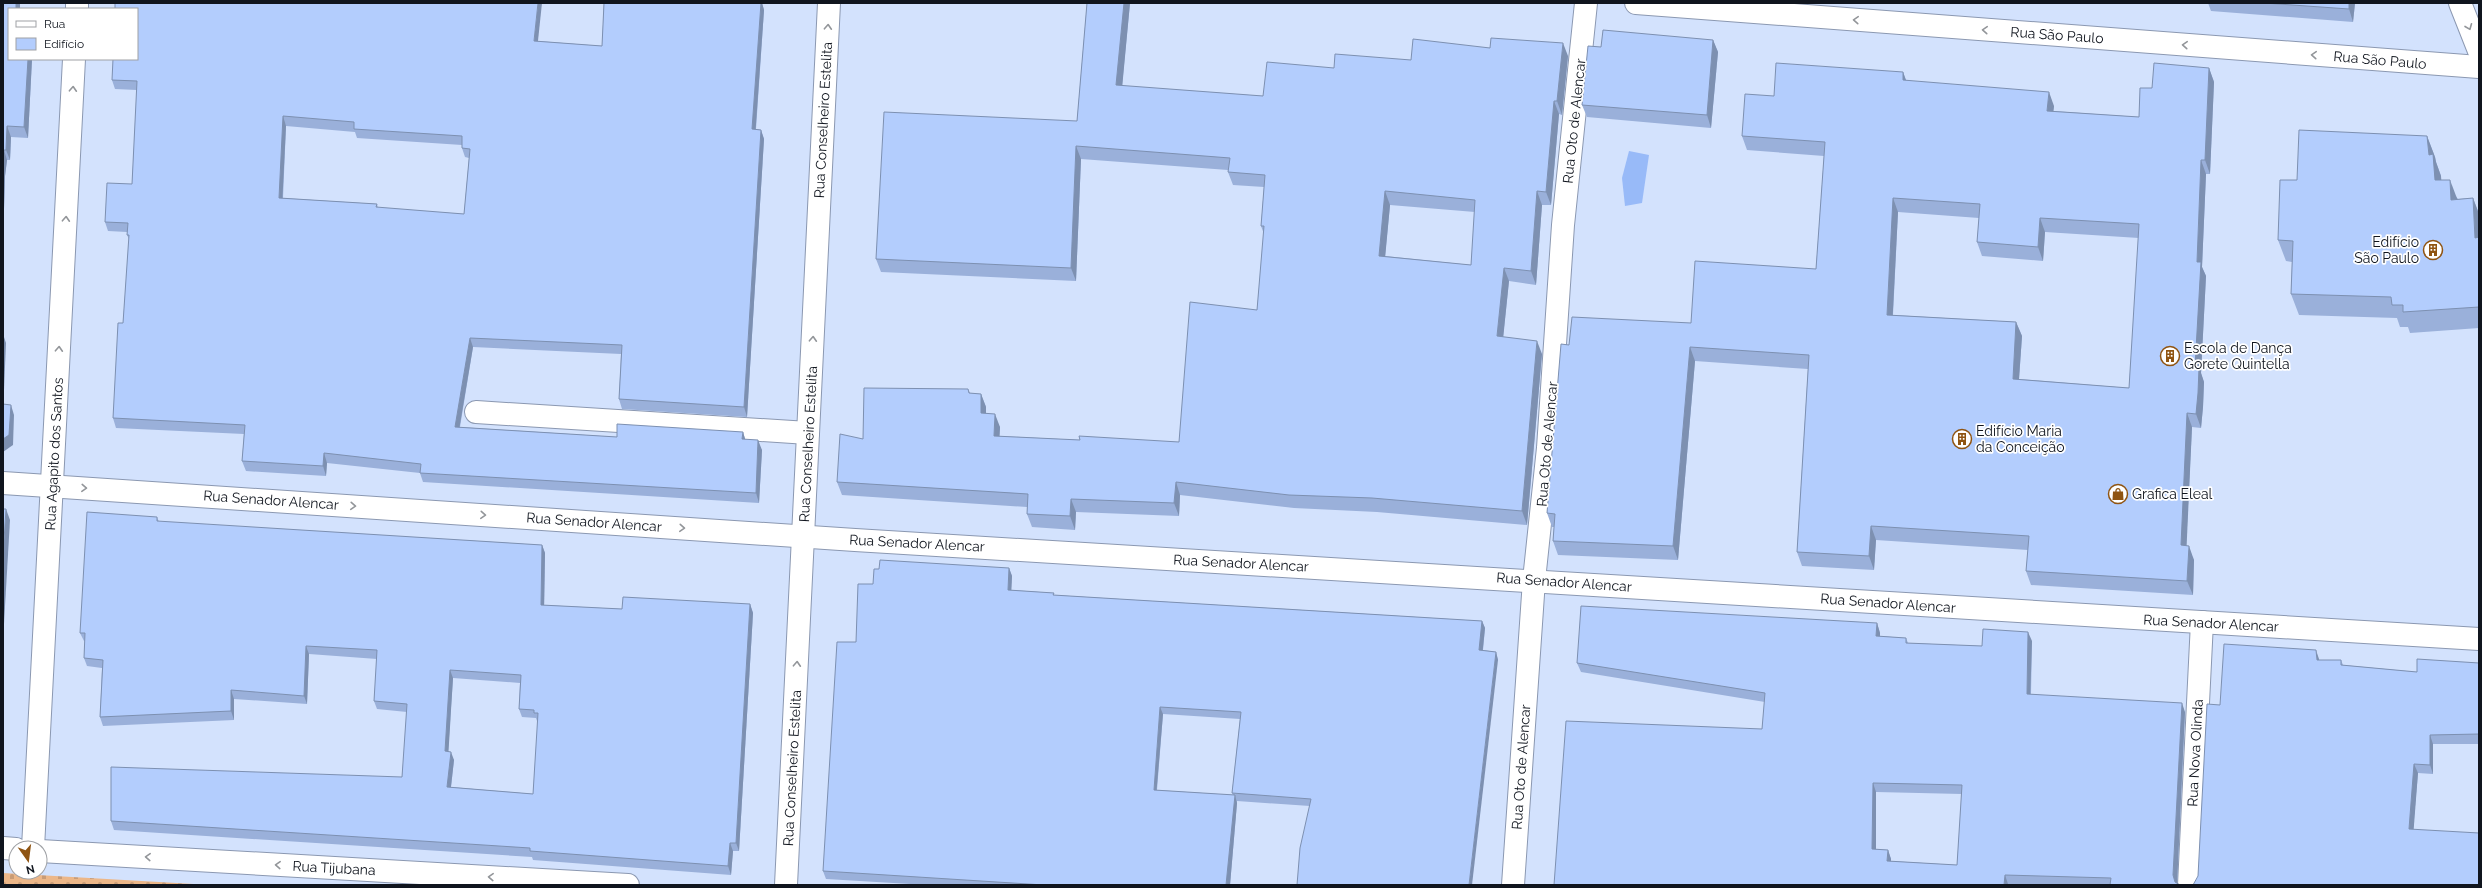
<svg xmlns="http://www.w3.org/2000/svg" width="2482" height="888" font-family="Raleway,sans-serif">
	<defs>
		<pattern id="cemetery-stones" width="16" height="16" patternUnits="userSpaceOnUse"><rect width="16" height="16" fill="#ecb789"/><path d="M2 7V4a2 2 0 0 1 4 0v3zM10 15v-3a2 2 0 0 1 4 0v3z" fill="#c99c76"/></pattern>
	</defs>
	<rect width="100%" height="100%" fill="#d3e2fd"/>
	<polygon fill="url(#cemetery-stones)" points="3,873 211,885 3,885"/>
	<polygon fill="#98baf8" points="1629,151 1649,155 1642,203 1625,206 1622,178"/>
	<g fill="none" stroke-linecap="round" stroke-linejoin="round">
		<g stroke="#8b98b1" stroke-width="24">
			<g id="minor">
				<polyline points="77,9 77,3"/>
				<polyline points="476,412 808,433"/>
				<polyline points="3,483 855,540 2479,639"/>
				<polyline points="3,848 16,849"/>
				<polyline points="33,848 74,59"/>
				<polyline points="40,851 628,885"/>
				<polyline points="786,885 829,3"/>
				<polyline points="1513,885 1534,580 1548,448 1563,225 1586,3"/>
				<polyline points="2189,885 2202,622"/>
			</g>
		</g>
		<g stroke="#8b98b1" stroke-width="24">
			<polyline id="tertiary" points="2460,3 2479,51"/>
		</g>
		<g stroke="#8b98b1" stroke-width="24">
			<polyline id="secondary" points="1636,3 2479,67"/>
		</g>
		<use href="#minor" stroke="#fff" stroke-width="22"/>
		<use href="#tertiary" stroke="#fff" stroke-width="22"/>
		<use href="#secondary" stroke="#fff" stroke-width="22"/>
	</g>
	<g fill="#9ab0da" fill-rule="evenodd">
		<polygon points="3,3 20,3 20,9 9,9 9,59 32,59 28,138 11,137 10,160 7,160 5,176 3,242"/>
		<path d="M604,3H762L764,10L756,129L761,130L764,139L747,417L622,409L619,399L621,354L473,347L460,427L617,437L743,432L745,439L762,450L759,503L423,482L420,473L327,463L326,476L246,471L242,461L244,434L116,428L113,418L123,323L129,239L127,235V232L108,231L105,222L132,184L137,90L115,89L112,80L538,41L602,46ZM286,126L355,132L357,138L462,145V148L465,157L469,158L464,214L378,208L377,204L283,198Z"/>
		<path d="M1087,3H1130L1122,86L1263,96L1334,68L1411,60L1490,48L1568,56L1562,115L1559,114L1551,205H1542L1536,285L1509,281L1503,337L1542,354L1527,525L1377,512L1294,508L1180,495L1179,516L1076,512L1075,530L1032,527L1027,514V507L842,495L837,482L863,439L968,389L970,393L981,394L986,407V413L1000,427L999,436L1080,440L1179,442L1257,310L1264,234L1261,226L1264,187L1233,185L1228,172V170L1081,159L1076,281L881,272L876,259L1077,121ZM1390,205L1475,212L1471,265L1385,256Z"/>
		<polygon points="2208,3 2355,3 2353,22 2211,11"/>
		<polygon points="1713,40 1718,52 1711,128 1587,117 1582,105 1601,47"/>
		<path d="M2209,68L2214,82L2210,174H2206L2202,267L2206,276L2201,373L2204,382L2203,407L2201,428L2192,427L2186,546L2194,560L2193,595L2031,585L2026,571L2028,550L1876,540L1874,570L1802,566L1797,552L1808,369L1695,361L1678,560L1558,555L1553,541L1554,527H1552L1547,513L1569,345L1691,323L1816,269L1824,156L1747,150L1742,136L1774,96L1903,72L1906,80L2054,106L2053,111L2139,117L2152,88ZM1898,212L1979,218L1977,242L1982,256L2043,261L2045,232L2139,238L2129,388L2019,379L2022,336L2016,322L1893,315Z"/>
		<polygon points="2427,136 2435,157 2436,162 2441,176 2441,180 2458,199 2473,198 2479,214 2479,328 2410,333 2408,327 2400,327 2397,318 2299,315 2291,294 2292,262 2286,261 2278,240 2297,180"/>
		<path d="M157,517L159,522L542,545L545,553L544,605L622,609L750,604L753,613L739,851H733L731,875L533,860L532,857L114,830L111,821L402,777L407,712L377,709L374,701L377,659L309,654L307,704L234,699V720L103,726L100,717L102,668L87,666L84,658L85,641H84L80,633ZM453,678L520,683L519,709L522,717L536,718L537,721H538L533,794L451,787L454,760L448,752Z"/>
		<path d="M1009,568L1012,576L1011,590L1054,593V595L1482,621L1485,628L1483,650L1496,652L1498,660L1310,806L1237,801V803L1230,885H927L826,879L823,871L856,642L873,584ZM1163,714L1240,719L1232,793L1233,795L1157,790Z"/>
		<path d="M1877,623L1880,633V636L1906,638L1908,643L1982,646L2032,641L2031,694L2185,712L2177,883L2180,885H2040L2008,884V885H1554L1762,729L1765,702L1581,672L1577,663ZM1876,792L1962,794L1957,865L1891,861V859L1888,850L1876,849Z"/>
		<polygon points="2319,659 2319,660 2341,660 2343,665 2417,672 2479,663 2479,744 2433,744 2433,774 2418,773 2413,829 2198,876 2220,705"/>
	</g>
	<g fill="#7d90b1">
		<rect x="16" y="3" width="4" height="6"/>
		<polygon points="538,3 542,3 537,50 534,41"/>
		<polygon points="761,3 762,3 764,10 755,138 752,129"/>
		<polygon points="1124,3 1130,3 1121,99 1116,85"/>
		<polygon points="2349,3 2355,3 2353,22 2349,9"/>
		<polygon points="1713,40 1718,52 1711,128 1707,115"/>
		<polygon points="1563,43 1568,56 1562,115 1557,101"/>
		<polygon points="28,59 32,59 28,138 24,127"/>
		<polygon points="2209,68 2214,82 2210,174 2205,160"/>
		<polygon points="1903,72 1908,86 1903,80"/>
		<polygon points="2049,92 2054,106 2052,125 2047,111"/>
		<polygon points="1554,101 1559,114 1551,205 1546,192"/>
		<polygon points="283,116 286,126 282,207 279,198"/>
		<polygon points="7,126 11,137 10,160 6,150"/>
		<polygon points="761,130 764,139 747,417 744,407"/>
		<polygon points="2427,136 2435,157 2436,162 2441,176 2443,202 2435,180 2429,155"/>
		<polygon points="1076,146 1081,159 1076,281 1071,268"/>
		<polygon points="4,150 7,160 5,176 3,242 3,154"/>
		<polygon points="2201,160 2206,174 2202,267 2206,276 2201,373 2204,382 2203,407 2201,428 2196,414 2195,367 2197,262"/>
		<polygon points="2450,180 2458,201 2451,200"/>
		<polygon points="1385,191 1390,205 1384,269 1379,256"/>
		<polygon points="1537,191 1542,205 1536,285 1531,271"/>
		<polygon points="1893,198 1898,212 1892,329 1887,315"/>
		<polygon points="2473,198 2479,214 2479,249 2475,238"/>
		<polygon points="2040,218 2045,232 2043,261 2038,247"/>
		<polygon points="1504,268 1509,281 1502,349 1497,336"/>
		<polygon points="2016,322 2022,336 2018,393 2013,379"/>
		<polygon points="3,334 6,343 3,414"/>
		<polygon points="470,338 473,347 458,436 455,427"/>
		<polygon points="1537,341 1542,354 1527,525 1522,511"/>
		<polygon points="1690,347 1695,361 1678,560 1673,546"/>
		<polygon points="981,394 986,407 986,427 981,413"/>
		<polygon points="11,405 14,415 13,445 3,452 3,439"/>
		<polygon points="2187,413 2192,427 2186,559 2181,545"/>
		<polygon points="995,414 1000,427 999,449 994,436"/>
		<polygon points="743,432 746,442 742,439"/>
		<polygon points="758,440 762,450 759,503 756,493"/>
		<polygon points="324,453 327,463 326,476 323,466"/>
		<polygon points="1176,482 1180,495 1179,516 1174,503"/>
		<polygon points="1071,499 1076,512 1075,530 1070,516"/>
		<polygon points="6,509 10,520 3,641 3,556"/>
		<polygon points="1871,526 1876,540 1874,570 1869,556"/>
		<polygon points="542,545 545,553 544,613 541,605"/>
		<polygon points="2189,546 2194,560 2193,595 2187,581"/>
		<polygon points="1009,568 1012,576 1011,598 1008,590"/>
		<polygon points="750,604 753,613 739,851 736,843"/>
		<polygon points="1482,621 1485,628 1482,657 1479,650"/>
		<polygon points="1877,623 1880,633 1880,645 1876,636"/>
		<polygon points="2028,632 2032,641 2030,703 2027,694"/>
		<polygon points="306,646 309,654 307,704 304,696"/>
		<polygon points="2316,650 2319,659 2320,669 2317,660"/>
		<polygon points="1496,652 1498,660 1472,885 1469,885"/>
		<polygon points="450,670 453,678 448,759 445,751"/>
		<polygon points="231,690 234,699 234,720 231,711"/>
		<polygon points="2182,703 2185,712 2177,885 2176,885 2173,875"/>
		<polygon points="1160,707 1163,714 1156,797 1154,790"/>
		<polygon points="2430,735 2433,744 2433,774 2430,765"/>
		<polygon points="451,752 454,760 450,795 447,787"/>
		<polygon points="2414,764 2418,773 2413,838 2409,829"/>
		<polygon points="1873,783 1876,792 1876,858 1872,849"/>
		<polygon points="1235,795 1237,803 1230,885 1226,885"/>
		<polygon points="730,843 733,851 731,875 728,866"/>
		<polygon points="1888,850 1891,859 1891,870 1887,861"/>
		<polygon points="2005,875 2008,884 2008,885 2004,885"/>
	</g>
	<g fill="#b3cdfd" stroke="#7d90b1" fill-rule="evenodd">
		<polygon points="3,3 16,3 16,9 9,9 9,59 28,59 24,127 7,126 6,150 4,150 3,154"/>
		<path d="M115,3H538L534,41L602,46L604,3H761L752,129L761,130L744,407L619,399L622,345L470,338L455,427L617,437V424L743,432L742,439L758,440L756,493L420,473L421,464L324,453L323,466L242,461L245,425L113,418L118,323H123L129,235H127L128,223L105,222L107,183L132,184L137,81L112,80L113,59H137V9H115ZM283,116L354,122V129L462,136V148L470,149L464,214L376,207L377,204L279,198Z"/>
		<path d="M1087,3H1124L1116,85L1263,96L1267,62L1334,68L1335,54L1411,60L1413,39L1490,48L1491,38L1563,43L1557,101H1554L1546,192L1537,191L1531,271L1504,268L1497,336L1537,341L1522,511L1372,498L1289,495L1176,482L1174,503L1071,499L1070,516L1027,514L1028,494L837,482L840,434L863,439L864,388L968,389L969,393L981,394V413L995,414L994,436L1080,440L1079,436L1179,442L1190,302L1257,310L1264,226H1261L1265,175L1228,172L1230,158L1076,146L1071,268L876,259L884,112L1077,121ZM1385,191L1475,200L1471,265L1379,256Z"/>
		<polygon points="2264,3 2349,3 2349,9"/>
		<polygon points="1603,30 1713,40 1707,115 1582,105 1588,46 1601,47"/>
		<path d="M1776,63L1903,72V80L2049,92L2047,111L2139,117L2140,88H2152L2154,63L2209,68L2205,160H2201L2197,262H2201L2195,367L2199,368L2198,393L2196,414L2187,413L2181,545L2189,546L2187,581L2026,571L2029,536L1871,526L1869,556L1797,552L1809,355L1690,347L1673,546L1553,541L1555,514L1547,513L1561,344L1569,345L1572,317L1691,323L1695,261L1816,269L1825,142L1742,136L1745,94L1774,96ZM1893,198L1980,204L1977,242L2038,247L2040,218L2139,224L2129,388L2013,379L2016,322L1887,315Z"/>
		<polygon points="2299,130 2427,136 2429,155 2433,154 2435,180 2450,180 2451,200 2473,198 2475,238 2479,237 2479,307 2403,312 2403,305 2392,305 2391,297 2291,294 2293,241 2278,240 2280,180 2297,180"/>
		<polygon points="3,404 11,405 9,435 3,439"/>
		<polygon points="3,509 6,509 3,556"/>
		<path d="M87,512L157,517V521L542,545L541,605L622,609L623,597L750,604L736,843H730L728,866L530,851V848L111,821V767L402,777L407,704L374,701L377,650L306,646L304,696L231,690V711L100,717L103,660L84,658L85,633H80ZM450,670L521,675L519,709L534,710V713H538L533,794L447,787L451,752L445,751Z"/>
		<polygon points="880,560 1009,568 1008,590 1054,593 1053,595 1482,621 1479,650 1496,652 1469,885 1297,885 1300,848 1311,799 1232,793 1241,712 1160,707 1154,790 1235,795 1226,885 1044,885 823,871 837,642 856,642 858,584 873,584 874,569 879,569"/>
		<path d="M1581,606L1877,623L1876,636L1906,638V643L1982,646L1983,629L2028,632L2027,694L2182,703L2173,875L2175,882L2180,885H2110L2111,878L2005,875L2004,885H1554L1566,721L1762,729L1765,693L1577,663ZM1873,783L1962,785L1957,865L1887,861L1888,850L1872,849Z"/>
		<polygon points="2224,644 2316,650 2317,660 2341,660 2341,665 2417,672 2417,659 2479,663 2479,734 2430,735 2430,765 2414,764 2409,829 2479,833 2479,885 2193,885 2198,876 2207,704 2220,705"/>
	</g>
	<defs><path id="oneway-chevron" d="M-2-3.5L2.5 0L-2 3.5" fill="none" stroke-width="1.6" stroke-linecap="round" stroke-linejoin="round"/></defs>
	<g stroke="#93969a">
		<use href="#oneway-chevron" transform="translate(1856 20) rotate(-176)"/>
		<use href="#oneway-chevron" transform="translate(828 27) rotate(-87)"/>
		<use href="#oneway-chevron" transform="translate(2469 27) rotate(68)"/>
		<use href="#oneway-chevron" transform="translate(1985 30) rotate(-176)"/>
		<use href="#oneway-chevron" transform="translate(2185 45) rotate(-176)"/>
		<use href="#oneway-chevron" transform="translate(2314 55) rotate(-176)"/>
		<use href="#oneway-chevron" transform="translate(73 89) rotate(-87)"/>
		<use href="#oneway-chevron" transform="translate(66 219) rotate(-87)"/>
		<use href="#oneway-chevron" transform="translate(813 339) rotate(-87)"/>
		<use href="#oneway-chevron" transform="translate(59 349) rotate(-87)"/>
		<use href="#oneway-chevron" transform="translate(84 488) rotate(3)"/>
		<use href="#oneway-chevron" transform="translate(353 506) rotate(4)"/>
		<use href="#oneway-chevron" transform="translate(483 515) rotate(4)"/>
		<use href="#oneway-chevron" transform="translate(682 528) rotate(4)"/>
		<use href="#oneway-chevron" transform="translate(797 664) rotate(-87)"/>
		<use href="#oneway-chevron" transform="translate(148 857) rotate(-177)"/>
		<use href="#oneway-chevron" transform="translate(278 865) rotate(-177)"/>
		<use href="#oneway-chevron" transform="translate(491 877) rotate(-177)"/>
	</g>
	<defs>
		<g id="building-ring" transform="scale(1)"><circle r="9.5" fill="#fff" stroke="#8f5412" stroke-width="1.5"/><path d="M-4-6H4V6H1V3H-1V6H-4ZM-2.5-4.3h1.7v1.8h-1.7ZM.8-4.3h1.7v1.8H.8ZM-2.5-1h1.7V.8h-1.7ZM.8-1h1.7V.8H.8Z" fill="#8f5412"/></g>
		<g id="shop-ring" transform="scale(1)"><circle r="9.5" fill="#fff" stroke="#8f5412" stroke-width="1.5"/><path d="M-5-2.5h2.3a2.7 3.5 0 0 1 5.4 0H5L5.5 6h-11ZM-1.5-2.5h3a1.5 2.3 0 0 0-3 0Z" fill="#8f5412"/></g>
	</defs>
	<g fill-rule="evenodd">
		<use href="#building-ring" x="2433" y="250"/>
		<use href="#building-ring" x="2170" y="356"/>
		<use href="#building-ring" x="1962" y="439"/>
		<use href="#shop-ring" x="2118" y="494"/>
	</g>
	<g text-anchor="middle" stroke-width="3.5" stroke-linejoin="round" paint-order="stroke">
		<g font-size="14" fill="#10151e" stroke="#fff">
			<text transform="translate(2057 35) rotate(4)" y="5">Rua São Paulo</text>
			<text transform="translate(2380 60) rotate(5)" y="5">Rua São Paulo</text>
			<text transform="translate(823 120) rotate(-87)" y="5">Rua Conselheiro Estelita</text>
			<text transform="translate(1574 121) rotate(-84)" y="5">Rua Oto de Alencar</text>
			<text transform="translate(808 444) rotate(-87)" y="5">Rua Conselheiro Estelita</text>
			<text transform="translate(1547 444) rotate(-85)" y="5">Rua Oto de Alencar</text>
			<text transform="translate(54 454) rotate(-87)" y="5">Rua Agapito dos Santos</text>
			<text transform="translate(271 500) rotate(4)" y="5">Rua Senador Alencar</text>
			<text transform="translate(594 522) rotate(4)" y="5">Rua Senador Alencar</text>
			<text transform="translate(917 543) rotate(3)" y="5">Rua Senador Alencar</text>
			<text transform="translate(1241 563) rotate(3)" y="5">Rua Senador Alencar</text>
			<text transform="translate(1564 582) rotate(4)" y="5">Rua Senador Alencar</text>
			<text transform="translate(1888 603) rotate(4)" y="5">Rua Senador Alencar</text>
			<text transform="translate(2211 623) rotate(3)" y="5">Rua Senador Alencar</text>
			<text transform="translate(2195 753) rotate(-87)" y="5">Rua Nova Olinda</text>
			<text transform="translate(1521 767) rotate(-86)" y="5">Rua Oto de Alencar</text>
			<text transform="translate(792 768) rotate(-87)" y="5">Rua Conselheiro Estelita</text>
			<text transform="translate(334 868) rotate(3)" y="5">Rua Tijubana</text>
		</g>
		<g font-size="14" fill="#10151e" stroke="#fff" text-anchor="start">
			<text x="2419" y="247" text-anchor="end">Edifício<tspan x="2419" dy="16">São Paulo</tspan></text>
			<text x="2184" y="353">Escola de Dança<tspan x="2184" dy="16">Gorete Quintella</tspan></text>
			<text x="1976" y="436">Edifício Maria<tspan x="1976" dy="16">da Conceição</tspan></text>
			<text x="2132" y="499">Grafica Eleal</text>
		</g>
	</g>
	<rect width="2482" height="888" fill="none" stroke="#10151e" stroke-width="8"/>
	<rect x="8" y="8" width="130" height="52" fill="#ffffff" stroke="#9fa1a5"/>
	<rect x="16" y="21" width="20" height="6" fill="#ffffff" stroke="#9fa1a5"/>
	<text x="44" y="28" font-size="12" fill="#10151e">Rua</text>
	<rect x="16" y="38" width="20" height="12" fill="#b3cdfd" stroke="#9fa1a5"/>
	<text x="44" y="48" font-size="12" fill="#10151e">Edifício</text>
	<g transform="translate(28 860) rotate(166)"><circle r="19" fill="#ffffff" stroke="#9fa1a5"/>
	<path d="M0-3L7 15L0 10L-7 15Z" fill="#8f5412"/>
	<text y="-6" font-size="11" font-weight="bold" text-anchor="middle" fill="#10151e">N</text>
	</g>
</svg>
